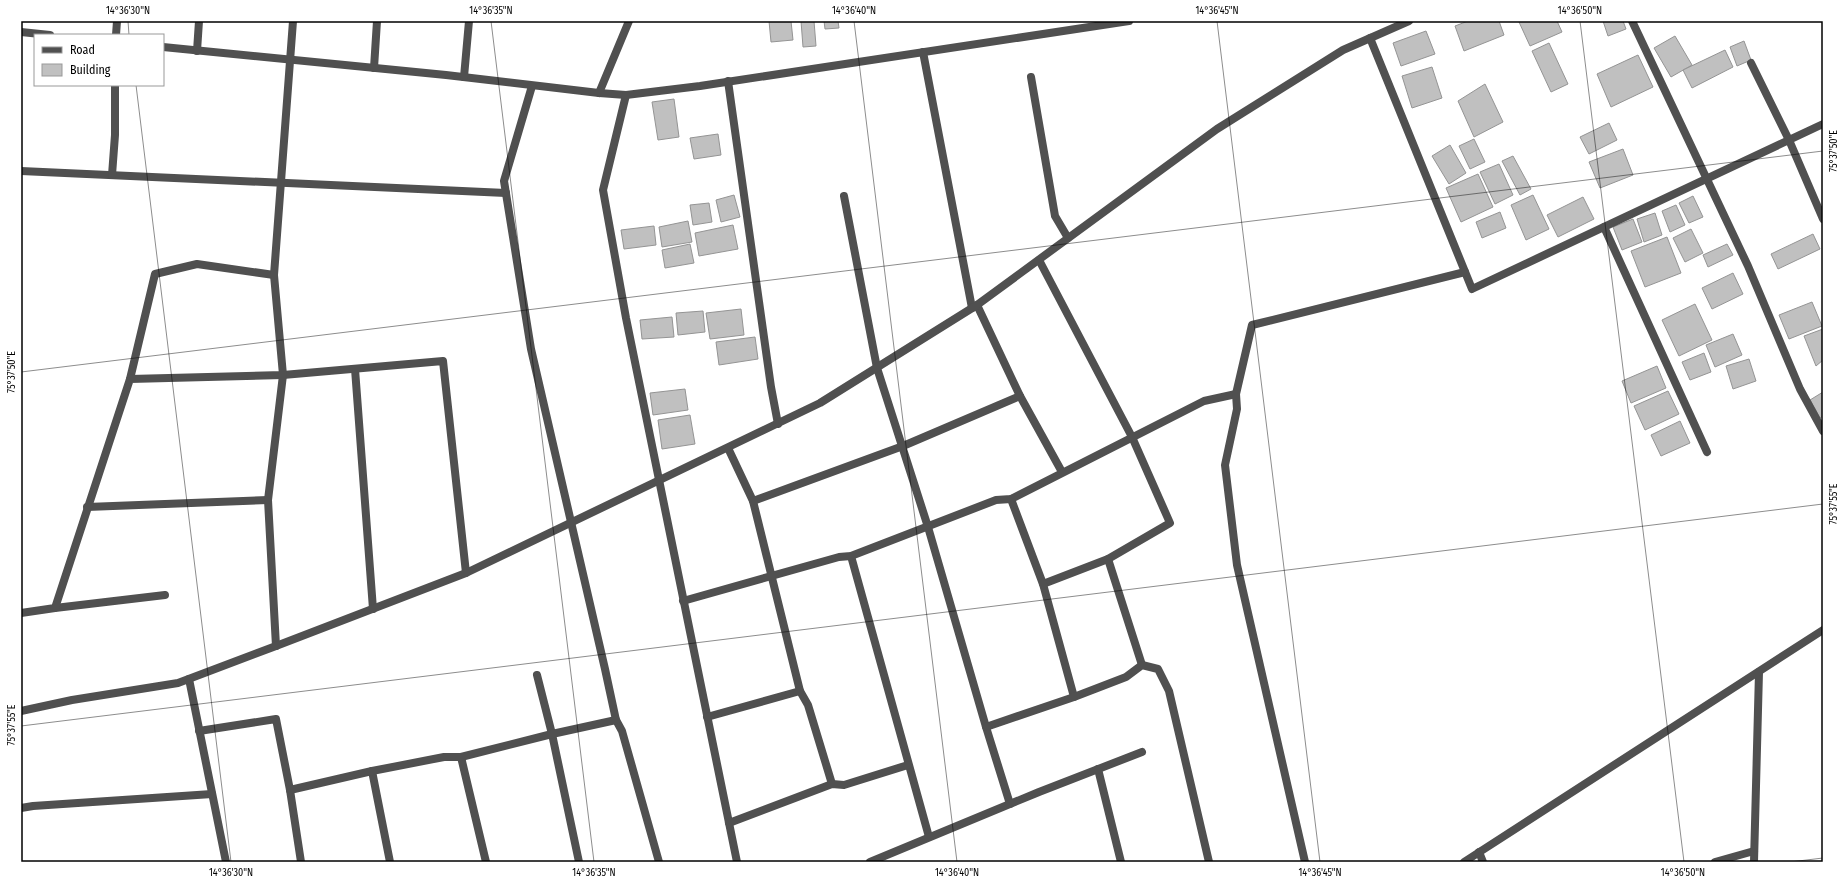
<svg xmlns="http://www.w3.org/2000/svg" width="1844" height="883" font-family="'Fira Sans Condensed',sans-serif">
	<rect width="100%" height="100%" fill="#fff"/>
	<g fill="#c0c0c0" stroke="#949494">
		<polygon points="769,21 791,21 793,40 771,42"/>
		<polygon points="801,21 814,21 816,46 803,47"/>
		<polygon points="824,21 838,21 839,28 825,29"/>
		<polygon points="1468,21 1499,21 1504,35 1464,51 1455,26"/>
		<polygon points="1522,21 1557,21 1562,32 1530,46 1519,22"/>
		<polygon points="1603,21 1623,21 1626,29 1608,36"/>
		<polygon points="1426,31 1435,54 1401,66 1393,43"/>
		<polygon points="1675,36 1692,65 1671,77 1654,48"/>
		<polygon points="1744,41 1751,60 1737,66 1730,47"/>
		<polygon points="1549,43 1568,84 1551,92 1532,51"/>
		<polygon points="1725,50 1733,67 1692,88 1683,70"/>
		<polygon points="1638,55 1653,87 1611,107 1597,74"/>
		<polygon points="1432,67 1442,98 1412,108 1402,76"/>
		<polygon points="1485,84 1503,122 1474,137 1458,101"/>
		<polygon points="674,99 679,137 658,140 652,102"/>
		<polygon points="1609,123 1617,140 1589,154 1580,137"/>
		<polygon points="718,134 721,155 694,159 690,138"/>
		<polygon points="1474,139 1485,162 1470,169 1459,146"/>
		<polygon points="1450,145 1466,173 1449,184 1432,156"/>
		<polygon points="1623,149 1633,175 1600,188 1589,162"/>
		<polygon points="1513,156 1531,189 1520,195 1502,161"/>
		<polygon points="1499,164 1513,195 1495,204 1480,172"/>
		<polygon points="1478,174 1493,207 1461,222 1446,188"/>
		<polygon points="734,195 740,217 721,222 716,200"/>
		<polygon points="1533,195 1549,229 1526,240 1511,205"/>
		<polygon points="1693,196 1703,217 1689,223 1679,203"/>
		<polygon points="1583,197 1594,219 1558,237 1547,215"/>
		<polygon points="709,203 712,222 693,225 690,205"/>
		<polygon points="1676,205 1685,225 1670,232 1662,211"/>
		<polygon points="1500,212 1506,228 1482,238 1476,222"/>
		<polygon points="1655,213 1662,235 1644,242 1637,219"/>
		<polygon points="1633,219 1642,242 1622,250 1613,227"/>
		<polygon points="688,221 692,242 662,247 659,227"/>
		<polygon points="733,225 738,249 699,256 695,233"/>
		<polygon points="654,226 656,245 624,249 621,230"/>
		<polygon points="1691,229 1703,253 1685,262 1673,238"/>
		<polygon points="1813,234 1820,249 1778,269 1771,254"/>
		<polygon points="1667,237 1681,273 1645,287 1631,251"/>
		<polygon points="690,244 694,263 665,268 662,250"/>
		<polygon points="1727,244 1733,255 1708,267 1703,255"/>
		<polygon points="1733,273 1743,294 1712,309 1702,288"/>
		<polygon points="1812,302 1822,326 1789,339 1779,315"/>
		<polygon points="1695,304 1712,340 1679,356 1662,320"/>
		<polygon points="741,309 744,335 710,339 706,313"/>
		<polygon points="703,311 705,332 678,335 676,313"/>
		<polygon points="672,317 674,337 642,339 640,320"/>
		<polygon points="1823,329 1823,360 1816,366 1804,336"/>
		<polygon points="1733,334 1742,355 1715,367 1706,345"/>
		<polygon points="755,337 758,359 719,365 716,342"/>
		<polygon points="1704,353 1711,372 1690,380 1682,362"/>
		<polygon points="1749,359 1756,381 1733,389 1726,366"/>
		<polygon points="1657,366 1666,388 1631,403 1622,381"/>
		<polygon points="685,389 688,410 653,415 650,393"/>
		<polygon points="1668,391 1679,414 1645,430 1634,406"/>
		<polygon points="1823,392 1823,416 1820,418 1810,400"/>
		<polygon points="690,415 695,444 662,449 658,420"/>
		<polygon points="1680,421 1690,443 1661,456 1651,435"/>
	</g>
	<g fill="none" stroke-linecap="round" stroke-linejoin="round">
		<g stroke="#505050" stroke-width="8">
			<polyline points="1632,21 1748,266 1800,389 1823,431"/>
			<polyline points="21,32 50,35"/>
			<polyline points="116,35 117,21"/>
			<polyline points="1370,38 1472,289 1823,124"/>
			<polyline points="163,47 446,75 599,93 626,95 700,86 1129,21"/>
			<polyline points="197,51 199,21"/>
			<polyline points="923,52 972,308"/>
			<polyline points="1751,63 1789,140 1823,219"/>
			<polyline points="374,68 377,21"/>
			<polyline points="464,77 469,21"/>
			<polyline points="1031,77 1055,216 1068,238"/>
			<polyline points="728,81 771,387 778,424"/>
			<polyline points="532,86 504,181 531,349 605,669 616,720 622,731 659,862"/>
			<polyline points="599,93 629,21"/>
			<polyline points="626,95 603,190 626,318 737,862"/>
			<polyline points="21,171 506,193"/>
			<polyline points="112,175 115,135 115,85"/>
			<polyline points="844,196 877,368 928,527 986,727 1010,804"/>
			<polyline points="1604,227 1707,452"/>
			<polyline points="1039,260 1132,437 1170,523 1108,559 1043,584"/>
			<polyline points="977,305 1020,396 1062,472"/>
			<polyline points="355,369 373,609"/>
			<polyline points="130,379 155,274 197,264 274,275"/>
			<polyline points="728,448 753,501 800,691 808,705 832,784"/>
			<polyline points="1011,499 1043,584 1074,697"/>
			<polyline points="753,501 903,446 1020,396"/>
			<polyline points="87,507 268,500"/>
			<polyline points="851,556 929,837"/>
			<polyline points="1108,559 1142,665"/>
			<polyline points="683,601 839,557 851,556 996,500 1011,499 1204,401 1236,394"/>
			<polyline points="55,608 165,595"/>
			<polyline points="21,613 55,608 130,379 283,375 443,361 466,573"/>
			<polyline points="276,646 268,500 283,375 274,275 293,21"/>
			<polyline points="537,675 552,734 579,862"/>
			<polyline points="189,679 226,862"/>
			<polyline points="21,711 72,700 178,683 276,646 466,573 820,403 977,305 1217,129 1343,50 1409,21"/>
			<polyline points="707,717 800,691"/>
			<polyline points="986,727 1074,697 1126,677 1142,665 1158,669 1169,691 1209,862"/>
			<polyline points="199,731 276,719 290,790 301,862"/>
			<polyline points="461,757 486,862"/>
			<polyline points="1098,769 1121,862"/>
			<polyline points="372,771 390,862"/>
			<polyline points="290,790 372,771 444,757 461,757 552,734 616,720"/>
			<polyline points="21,808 33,806 212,794"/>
			<polyline points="729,823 832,784 844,785 908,765"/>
			<polyline points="1479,852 1483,862"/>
			<polyline points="870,862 1039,792 1142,752"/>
			<polyline points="1305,862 1237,565 1225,465 1237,409 1236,394 1252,325 1465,272"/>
			<polyline points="1715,862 1754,851"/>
			<polyline points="1754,862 1759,672"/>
		</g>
		<polyline stroke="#505050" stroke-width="8" points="1464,862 1823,630"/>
	</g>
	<path fill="none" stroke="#000" stroke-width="1" stroke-opacity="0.45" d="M128,21L129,35M491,21L594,862M854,21L957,862M1217,21L1320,862M1580,21L1684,862M136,85L231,862M21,372L1823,151M21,726L1823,504M1790,862L1823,858"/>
	<rect width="1844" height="883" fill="none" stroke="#ffffff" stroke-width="44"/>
	<rect x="34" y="34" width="130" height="52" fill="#ffffff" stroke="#999999"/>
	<rect x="42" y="47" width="20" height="6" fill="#505050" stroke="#999999"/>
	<text x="70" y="54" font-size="12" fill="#000000">Road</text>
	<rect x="42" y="64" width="20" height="12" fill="#c0c0c0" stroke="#999999"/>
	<text x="70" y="74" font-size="12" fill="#000000">Building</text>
	<rect x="22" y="22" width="1800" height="839" fill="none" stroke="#000" stroke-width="1.5"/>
	<g font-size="10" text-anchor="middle" fill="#000">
		<text x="128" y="14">14°36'30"N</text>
		<text x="491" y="14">14°36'35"N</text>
		<text x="854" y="14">14°36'40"N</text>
		<text x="1217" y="14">14°36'45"N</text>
		<text x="1580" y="14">14°36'50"N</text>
		<text transform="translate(1833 151) rotate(-90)" y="4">75°37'50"E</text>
		<text transform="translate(11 372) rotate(-90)" y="4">75°37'50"E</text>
		<text transform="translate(1833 504) rotate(-90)" y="4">75°37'55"E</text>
		<text transform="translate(11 725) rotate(-90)" y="4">75°37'55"E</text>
		<text x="231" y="876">14°36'30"N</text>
		<text x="594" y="876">14°36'35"N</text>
		<text x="957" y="876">14°36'40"N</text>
		<text x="1320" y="876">14°36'45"N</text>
		<text x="1683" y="876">14°36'50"N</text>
	</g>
</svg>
